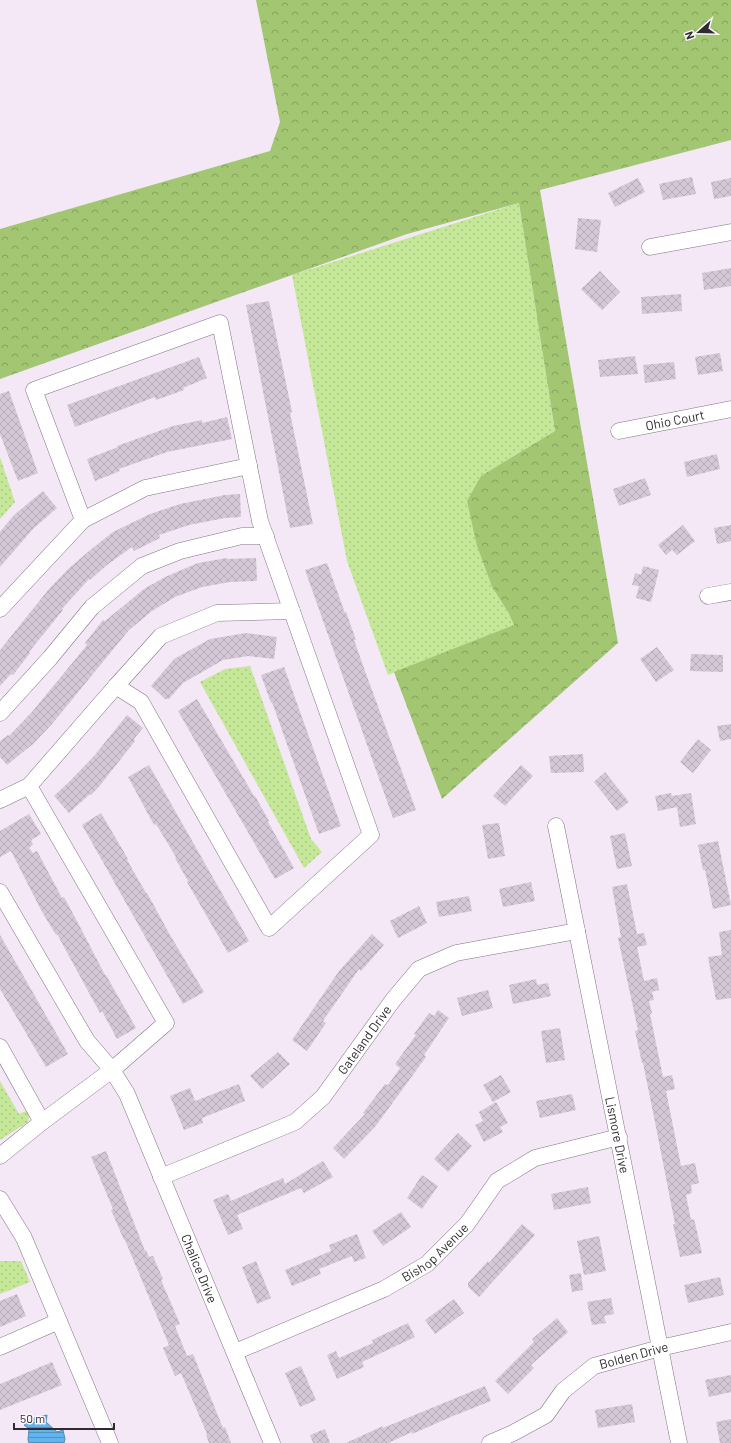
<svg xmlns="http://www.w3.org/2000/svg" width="731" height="1443" font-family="Barlow,sans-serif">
	<defs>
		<pattern id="grass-dots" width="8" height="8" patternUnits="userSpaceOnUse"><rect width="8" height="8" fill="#c5e798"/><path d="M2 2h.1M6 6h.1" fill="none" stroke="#aac683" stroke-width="1.8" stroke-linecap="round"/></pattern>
		<pattern id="forest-crowns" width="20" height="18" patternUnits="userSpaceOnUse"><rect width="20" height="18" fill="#a3c672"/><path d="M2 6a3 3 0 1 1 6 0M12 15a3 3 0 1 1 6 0" fill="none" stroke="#85a15e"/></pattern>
		<pattern id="water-rules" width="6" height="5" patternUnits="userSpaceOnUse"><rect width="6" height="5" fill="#61b4ee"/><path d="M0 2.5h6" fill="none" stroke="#5093c1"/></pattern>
		<pattern id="building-cross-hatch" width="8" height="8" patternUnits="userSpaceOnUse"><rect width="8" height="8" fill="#d4c8d7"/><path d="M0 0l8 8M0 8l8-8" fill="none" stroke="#b6acb9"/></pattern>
	</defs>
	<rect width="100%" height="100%" fill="#f4e8f7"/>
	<g fill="url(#grass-dots)">
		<polygon points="519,203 555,431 481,476 477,546 492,587 508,612 514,625 388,675 347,561 292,275"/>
		<polygon points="0,457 15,502 0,519"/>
		<polygon points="250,666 311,839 322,852 304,868 200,682 225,669"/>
		<polygon points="0,1081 19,1114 26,1111 29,1115 28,1122 0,1140"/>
		<polygon points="0,1261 21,1261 30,1282 0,1294"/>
	</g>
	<polygon fill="url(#forest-crowns)" points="256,0 731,0 731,140 540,190 618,643 442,799 394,672 514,625 508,612 492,587 477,546 467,501 481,476 555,431 519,203 407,234 0,379 0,229 270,151 280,122"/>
	<polygon fill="url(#water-rules)" stroke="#528bb5" points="47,1415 46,1422 57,1432 63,1430 65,1439 64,1443 29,1443 28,1440 29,1429 24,1425 34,1418"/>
	<g fill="url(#building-cross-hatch)">
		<polygon points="692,177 696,194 663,200 659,184"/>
		<polygon points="638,178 645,192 615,207 608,193"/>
		<polygon points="731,178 731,196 714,199 711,182"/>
		<polygon points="578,218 601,220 597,252 575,249"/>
		<polygon points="731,268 731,286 704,290 702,273"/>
		<polygon points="600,271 620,292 602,310 581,289"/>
		<polygon points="681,294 682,311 642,314 641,297"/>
		<polygon points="269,301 292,412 290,413 313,524 290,528 246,305"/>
		<polygon points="720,353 723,371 698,375 695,357"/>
		<polygon points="635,356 638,374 600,377 598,360"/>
		<polygon points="199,357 207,378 183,388 184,390 156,400 155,397 75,427 67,405"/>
		<polygon points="674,362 676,379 645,383 643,365"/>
		<polygon points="9,391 38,473 18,481 0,434 0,394"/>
		<polygon points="227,417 232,439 167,452 119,469 120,471 95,481 87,459 118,447 117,446 173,426 202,420 202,423"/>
		<polygon points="717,454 720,469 687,477 684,462"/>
		<polygon points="645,478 651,495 619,506 613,489"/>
		<polygon points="43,491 57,508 33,529 0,567 0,532 14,515"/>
		<polygon points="240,494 241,517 225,518 189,525 159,535 160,538 134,551 132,547 107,565 90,580 89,579 62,609 63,610 29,652 30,653 13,675 11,674 0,686 0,650 49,589 68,569 94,547 113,532 150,514 180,504 225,495"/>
		<polygon points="683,525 695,541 677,555 672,550 666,555 658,545"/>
		<polygon points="731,525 731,541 717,544 714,528"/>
		<polygon points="227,558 227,559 256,558 257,581 230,582 202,587 175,597 152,611 129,630 52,724 33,744 7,765 0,757 0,741 8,735 9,736 32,712 87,645 85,643 103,620 105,621 144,589 165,577 198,563"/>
		<polygon points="327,563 345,613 346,612 356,640 354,640 365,671 416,810 393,818 305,570"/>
		<polygon points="643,566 659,570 651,602 636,598 639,586 632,585 635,573 641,575"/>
		<polygon points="246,633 277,637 274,659 248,656 223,660 183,683 169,699 165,699 151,686 174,659 210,639"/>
		<polygon points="657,647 674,670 656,682 640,659"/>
		<polygon points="691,654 723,655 723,672 690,671"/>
		<polygon points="284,667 341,826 319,834 272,702 271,703 261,675"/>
		<polygon points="197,699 254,796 255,796 269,821 268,822 294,868 275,879 178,711"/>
		<polygon points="127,715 143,728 134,739 135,741 98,788 91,795 90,794 69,813 54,796 70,781 94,756"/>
		<polygon points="731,724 731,739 720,741 717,726"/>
		<polygon points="698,739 711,750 693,773 680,762"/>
		<polygon points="583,754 584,772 551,773 549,756"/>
		<polygon points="149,765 249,941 228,953 187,882 188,881 175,858 176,857 156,824 154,825 128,777"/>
		<polygon points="521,765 533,776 505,806 493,796"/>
		<polygon points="605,772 629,802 617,811 594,782"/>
		<polygon points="671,793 672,796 691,793 696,824 680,827 677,807 658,811 655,796"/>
		<polygon points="101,813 128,859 127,860 146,893 147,893 170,935 204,992 183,1004 82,825"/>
		<polygon points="29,814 41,834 31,840 33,844 29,848 33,853 37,851 62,898 64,897 78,923 105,975 106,975 136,1028 117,1039 102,1011 100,1013 57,934 56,935 41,910 11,851 0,857 0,831"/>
		<polygon points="499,823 505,856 488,859 482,825"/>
		<polygon points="625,833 632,866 617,869 610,836"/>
		<polygon points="718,841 731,905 713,909 705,870 703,870 698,845"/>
		<polygon points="531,882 535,901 503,907 499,889"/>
		<polygon points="627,884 637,934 644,933 647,945 637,947 644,981 657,978 659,990 652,992 654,1000 649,1001 652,1013 650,1014 663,1077 672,1075 675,1089 666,1091 681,1166 695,1163 699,1183 691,1185 692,1193 686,1195 691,1220 694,1219 702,1253 680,1257 673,1224 675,1224 656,1127 643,1063 642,1063 635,1031 638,1030 618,938 621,937 612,887"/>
		<polygon points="469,896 472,911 439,917 436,902"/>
		<polygon points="419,906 427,923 398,938 390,921"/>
		<polygon points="731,930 731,998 716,1000 708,957 722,955 719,932"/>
		<polygon points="372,934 384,945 361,971 359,969 323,1021 326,1023 307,1051 292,1040 339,971"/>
		<polygon points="0,935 68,1054 46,1067 0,989"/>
		<polygon points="536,979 537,985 548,983 551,996 513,1004 509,985"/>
		<polygon points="488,990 493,1008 462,1016 457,998"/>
		<polygon points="438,1010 449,1018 424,1055 426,1057 375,1127 344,1159 333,1148 365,1114 363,1113 385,1084 388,1085 400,1068 395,1064 416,1035 414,1034 429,1013 434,1016"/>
		<polygon points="560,1028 565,1060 546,1063 541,1031"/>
		<polygon points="278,1052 290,1064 262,1089 250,1076"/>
		<polygon points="501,1075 511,1092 493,1102 483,1085"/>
		<polygon points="239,1084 245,1101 202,1118 203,1123 184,1130 170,1096 190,1088 195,1101"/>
		<polygon points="572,1094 576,1110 540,1118 536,1101"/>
		<polygon points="496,1102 508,1123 500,1127 503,1132 484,1142 475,1125 483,1121 479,1112"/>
		<polygon points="458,1133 472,1146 448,1172 434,1159"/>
		<polygon points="106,1151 145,1251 146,1250 149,1257 153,1256 163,1279 161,1280 180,1324 175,1326 187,1356 193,1354 223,1428 225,1427 231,1443 209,1443 206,1435 207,1434 181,1373 175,1376 163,1348 169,1345 125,1240 124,1240 111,1210 113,1209 91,1157"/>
		<polygon points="323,1161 333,1177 304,1193 301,1188 237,1215 243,1229 228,1235 213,1200 228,1194 231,1201 283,1178 285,1184"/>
		<polygon points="422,1175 438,1186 422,1209 407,1198"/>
		<polygon points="588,1187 591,1203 554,1210 551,1194"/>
		<polygon points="401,1212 411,1227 383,1246 372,1231"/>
		<polygon points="522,1224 535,1235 479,1297 468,1287 468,1283 488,1261 489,1263"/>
		<polygon points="357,1234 366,1258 354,1262 352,1256 319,1269 321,1274 292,1286 285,1270 331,1251 329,1245"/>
		<polygon points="599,1236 606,1271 584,1275 577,1241"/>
		<polygon points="256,1261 271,1298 257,1304 242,1267"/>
		<polygon points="581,1273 583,1290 572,1292 569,1275"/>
		<polygon points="720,1277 724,1295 688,1303 684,1285"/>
		<polygon points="17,1294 26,1316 0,1327 0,1301"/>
		<polygon points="611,1298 614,1314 604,1316 606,1323 592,1325 587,1302"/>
		<polygon points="454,1299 464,1313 435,1334 425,1320"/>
		<polygon points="557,1318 568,1332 531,1365 534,1368 508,1394 495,1381 534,1342 532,1339"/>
		<polygon points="408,1323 415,1337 362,1362 364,1367 337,1379 327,1355 336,1351 339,1358 373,1343 372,1340"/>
		<polygon points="52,1362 62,1385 0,1410 0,1384"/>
		<polygon points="301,1366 316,1400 300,1407 285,1373"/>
		<polygon points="731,1375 731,1392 709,1397 705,1380"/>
		<polygon points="485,1386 491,1401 453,1416 412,1434 412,1432 388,1443 346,1443 383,1426 383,1428"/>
		<polygon points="632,1404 635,1422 598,1428 595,1410"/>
		<polygon points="731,1419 731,1443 720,1443 716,1422"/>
		<polygon points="325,1429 330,1443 313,1443 310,1435"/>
	</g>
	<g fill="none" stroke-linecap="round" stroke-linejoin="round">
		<g stroke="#817683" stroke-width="17">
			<g id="minor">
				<polyline points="650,247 731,232"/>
				<path id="s1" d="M619,431L731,409"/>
				<polyline points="83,520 145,488 249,466"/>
				<polyline points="708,596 731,592"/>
				<polyline points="0,609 83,520 34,390 220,323 260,521 371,835 269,928 141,702 116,686 29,786 0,800"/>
				<polyline points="116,686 161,636 217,613 292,611"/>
				<polyline points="0,713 50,658 92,607 142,566 180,551 242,536 266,536"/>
				<path id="s2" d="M556,826L679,1443"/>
				<path id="s3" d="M0,892L87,1041L112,1070L127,1094L272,1443"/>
				<polyline points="0,1047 42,1122 112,1070 166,1023 29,786"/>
				<polyline points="0,1156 42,1122"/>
				<path id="s4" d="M161,1177L295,1122L323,1097L393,1000L419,969L456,953L577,931"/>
				<polyline points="0,1199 24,1238 110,1443"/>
				<polyline points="0,1347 59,1321"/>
				<path id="s5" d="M235,1352L384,1289L427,1264L467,1224L497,1181L535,1158L619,1137"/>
				<path id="s6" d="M490,1443L513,1433L546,1415L563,1391L594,1366L660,1348L731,1332"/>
			</g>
		</g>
		<use href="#minor" stroke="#fff" stroke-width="16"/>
	</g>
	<g text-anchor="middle" stroke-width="4" stroke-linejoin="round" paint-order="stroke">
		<g font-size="13" fill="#2f2b30" stroke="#fdf8fe">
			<text dy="5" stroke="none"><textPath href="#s1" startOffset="57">Ohio Court</textPath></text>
			<text dy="5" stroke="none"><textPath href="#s4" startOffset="253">Gateland Drive</textPath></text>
			<text dy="5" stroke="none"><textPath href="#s2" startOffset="315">Lismore Drive</textPath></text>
			<text dy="5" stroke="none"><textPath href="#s5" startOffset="225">Bishop Avenue</textPath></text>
			<text dy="5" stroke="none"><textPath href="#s3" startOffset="428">Chalice Drive</textPath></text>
			<text dy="5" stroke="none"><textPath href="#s6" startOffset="173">Bolden Drive</textPath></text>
		</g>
	</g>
	<g transform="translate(699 32) rotate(250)" stroke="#fdf8fe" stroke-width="3" paint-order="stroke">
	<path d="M0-3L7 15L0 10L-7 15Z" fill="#2f2b30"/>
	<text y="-6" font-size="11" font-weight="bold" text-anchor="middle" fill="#2f2b30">N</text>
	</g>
	<path d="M14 1423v6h100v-6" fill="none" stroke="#2f2b30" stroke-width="2"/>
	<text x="20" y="1423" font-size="12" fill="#2f2b30" stroke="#fdf8fe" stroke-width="3" paint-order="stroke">50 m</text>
</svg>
